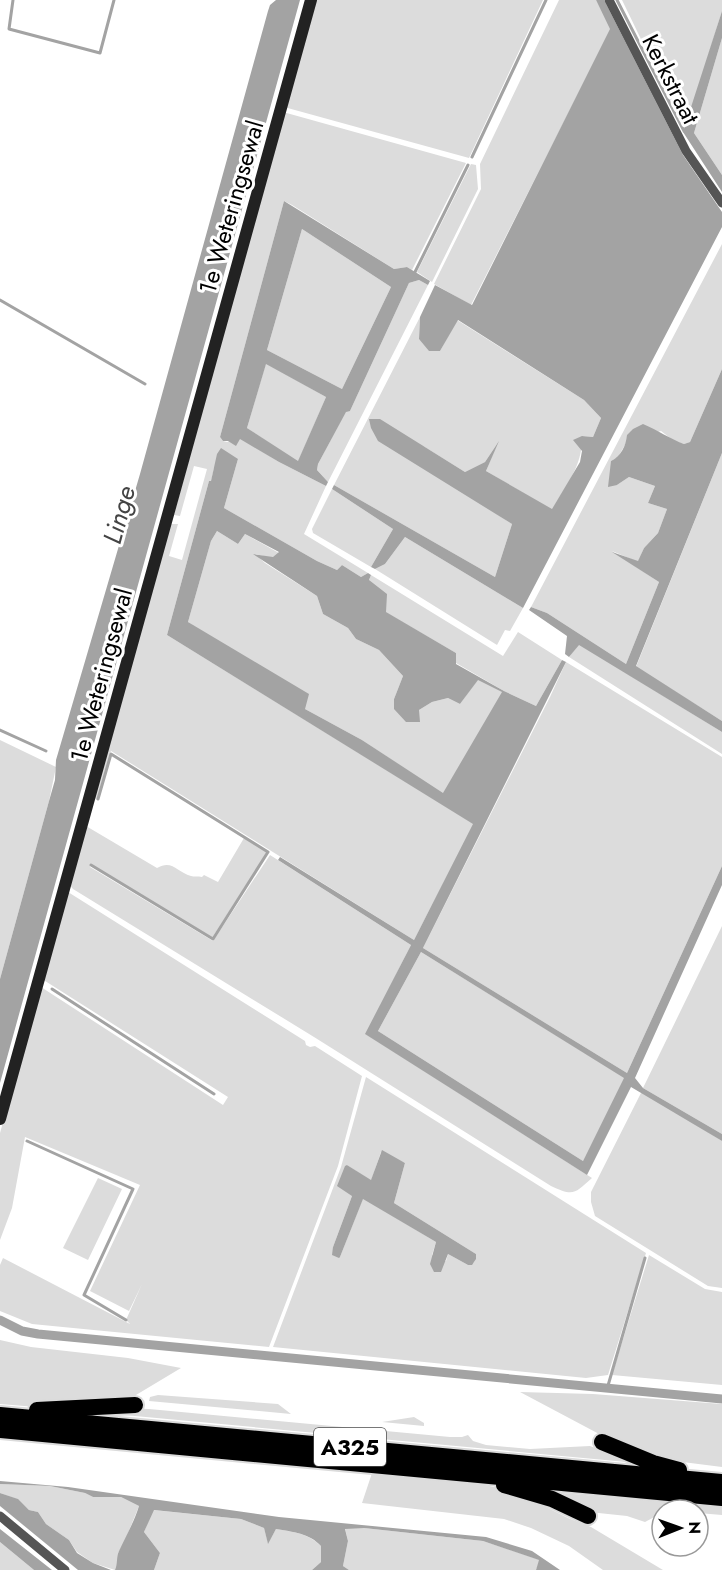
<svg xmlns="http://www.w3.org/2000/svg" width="722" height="1570" font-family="Jost,sans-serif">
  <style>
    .green { fill: #dcdcdc; fill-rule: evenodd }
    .water { fill: #a3a3a3; fill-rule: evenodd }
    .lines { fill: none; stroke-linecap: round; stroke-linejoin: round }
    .stream { stroke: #a3a3a3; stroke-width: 3 }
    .canal { stroke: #a3a3a3; stroke-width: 9 }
    .highway-casing { stroke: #dbdbdb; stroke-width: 20 }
    .street { stroke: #555; stroke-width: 9 }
    .secondary { stroke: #222; stroke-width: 12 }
    .highway { stroke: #000; stroke-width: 16 }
    .labels { text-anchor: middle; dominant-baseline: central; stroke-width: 6; stroke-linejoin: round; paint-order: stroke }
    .shield { fill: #fff; stroke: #4c4c4c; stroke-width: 1.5 }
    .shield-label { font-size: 22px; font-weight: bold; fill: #000 }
    .street-label { font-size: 24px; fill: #000; stroke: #fff }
    .water-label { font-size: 26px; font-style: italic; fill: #444; stroke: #fff }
  </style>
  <rect width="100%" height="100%" fill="#fff"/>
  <!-- green -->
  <path class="green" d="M 316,0 L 543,0 L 469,158 L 284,107 Z
    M 559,0 L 596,0 L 611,29 L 471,305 L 434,284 L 481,189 L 480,164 Z
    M 622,0 L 722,0 L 722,11 L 685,130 Z
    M 722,38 L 722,175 L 694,133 Z
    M 283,112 L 466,163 L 412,270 L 407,267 L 394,269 L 292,205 L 284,201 L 220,437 L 223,441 L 227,442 L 240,438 L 279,462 L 326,486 L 304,534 L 368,573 L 361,577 L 342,565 L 337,570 L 317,561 L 224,508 L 238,459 L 214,468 L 211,482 L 209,481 L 167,635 L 474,824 L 414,940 L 111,751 L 97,800 L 94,797 L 168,524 L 178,524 L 169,556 L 182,560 L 207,469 L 194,466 L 180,516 L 174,515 Z
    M 471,164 L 476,165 L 478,189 L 432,282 L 417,272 Z
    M 302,229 L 391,287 L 342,389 L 267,350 Z
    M 722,244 L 722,369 L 690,442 L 684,444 L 674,441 L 661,431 L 626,443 L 618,457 L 611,461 L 617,485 L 629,477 L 655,486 L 648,503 L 667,509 L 658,533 L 644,548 L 638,562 L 612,551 L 659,582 L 626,664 L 547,613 L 531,607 Z
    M 419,280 L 428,285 L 328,482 L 317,470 L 318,464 L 346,411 L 350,411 L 409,283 Z
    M 420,317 L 419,339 L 440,351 L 457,320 L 584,400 L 601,418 L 593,437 L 582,436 C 583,466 566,485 552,510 L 486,471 L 497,444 L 485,462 L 465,472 L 423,446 L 471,497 L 512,524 L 495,577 L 334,485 Z
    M 266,363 L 326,397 L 298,462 L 247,428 Z
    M 722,453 L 722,721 L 636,667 Z
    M 332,489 L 393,529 L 371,567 L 313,533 L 312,529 Z
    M 217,531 L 238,544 L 245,534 L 279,553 L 273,558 L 255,554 L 265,563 L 317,596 L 323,614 L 348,628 L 356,639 L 379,650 L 403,676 L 394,699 L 419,710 L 432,702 L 448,698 L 460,704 L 478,679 L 503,692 L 443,794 L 362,740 L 305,709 L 188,622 L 211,541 Z
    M 405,537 L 523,608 L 510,631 L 505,630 L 497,645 L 375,569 L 385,564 Z
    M 371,575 L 503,656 L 518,632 L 562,660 L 536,706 L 504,691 L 456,663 L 456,653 L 385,612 L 369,580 Z
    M 579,644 L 722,732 L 722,754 L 569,657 Z
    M 566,662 L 722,757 L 722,866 L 627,1073 L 423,948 L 550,697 Z
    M 0,740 L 56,767 L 49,801 L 0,979 Z
    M 86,826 L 157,868 C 172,859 177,872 191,876 C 194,877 198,876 202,877 L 204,875 L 218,882 L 244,838 L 267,852 L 212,938 L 90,864 L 90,867 L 213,941 L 270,855 L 411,945 L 366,1034 L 592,1178 C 575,1193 574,1197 551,1186 L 314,1037 L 73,889 L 69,884 Z
    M 68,892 L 305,1041 L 306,1045 L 310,1047 L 315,1046 L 362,1076 L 338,1166 L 269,1347 L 32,1324 L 0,1311 L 0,1265 L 3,1258 L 130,1324 L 126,1320 L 142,1284 L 129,1311 L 90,1291 L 140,1185 L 25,1137 L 12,1208 L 0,1240 L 0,1133 L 41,987 L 223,1105 L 228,1097 L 42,979 Z
    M 722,926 L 722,1134 L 643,1088 Z
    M 421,952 L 625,1078 L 583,1161 L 378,1031 Z
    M 366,1077 L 646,1253 L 608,1375 L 586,1378 L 273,1347 L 341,1167 ZM 381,1152 L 405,1163 L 394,1203 L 476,1254 C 476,1259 475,1264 468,1265 L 448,1254 L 446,1261 L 432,1255 L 436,1242 L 363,1198 L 340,1257 L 333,1247 L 352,1196 L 347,1165 L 371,1181 Z
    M 642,1091 L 722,1141 L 722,1288 L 708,1286 L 595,1216 L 591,1202 L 591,1192 Z
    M 98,1178 L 122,1189 L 88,1260 L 63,1248 Z
    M 649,1255 L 705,1289 L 722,1292 L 722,1385 L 612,1375 Z
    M 0,1340 L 31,1347 L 128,1358 L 181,1368 L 131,1398 L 48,1408 L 0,1404 Z
    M 520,1392 L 593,1394 L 722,1404 L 722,1467 L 659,1459 L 601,1435 Z
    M 158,1395 L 278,1404 L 291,1414 L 149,1401 L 150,1397 Z
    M 121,1408 L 149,1409 L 450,1437 L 462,1437 L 468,1435 L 473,1441 L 486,1445 L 530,1449 L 590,1446 L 637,1463 L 92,1412 Z
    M 414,1417 L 424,1423 L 424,1426 L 382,1422 Z
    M 372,1473 L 485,1485 L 516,1492 L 568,1518 L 591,1527 L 663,1570 L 603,1570 L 569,1546 L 531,1528 L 504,1519 L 362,1503 Z
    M 0,1484 L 50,1486 L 85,1493 L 93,1497 L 121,1497 L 139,1506 L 124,1543 L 118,1553 L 117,1567 L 115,1570 L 93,1563 L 77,1552 L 69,1540 L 46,1524 L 38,1512 L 29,1510 L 17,1499 L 0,1493 Z
    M 551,1492 L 722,1507 L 722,1515 L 698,1513 L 698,1510 L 662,1510 L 662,1513 L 645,1522 L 627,1516 L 589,1512 Z
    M 153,1510 L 241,1519 L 264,1528 L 268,1543 L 276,1529 C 293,1532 308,1533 321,1546 L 321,1562 L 312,1570 L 154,1570 L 160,1553 L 144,1532 Z
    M 345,1528 L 364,1528 L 483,1541 L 540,1560 L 536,1570 L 349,1570 L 343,1566 L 348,1541 Z
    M 0,1542 L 34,1570 L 0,1570 Z"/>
  <!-- water -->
  <path class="water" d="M 276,0 L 300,0 L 0,1083 L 0,979 L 49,801 L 55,780 L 56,760 L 140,474 L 268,11 L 270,5 Z
    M 596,0 L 604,0 L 683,155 L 722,212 L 722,227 L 523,608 L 405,537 L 385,564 L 375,569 L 371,567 L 393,529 L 332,489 L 334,485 L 495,577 L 512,524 L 378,441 L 371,428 L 369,419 L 380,419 L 465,472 L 485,462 L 499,441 L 486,471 L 552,509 L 580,462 L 582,451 L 573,440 L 582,436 L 593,437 L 601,418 L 584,400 L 458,320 L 440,351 L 429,351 L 419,339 L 420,317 L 435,285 L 472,305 L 610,29 Z
    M 722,11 L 722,38 L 694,133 L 722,175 L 722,192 L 683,132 Z
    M 284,201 L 394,269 L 407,267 L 430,281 L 428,285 L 419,280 L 409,283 L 350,411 L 346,412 L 318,464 L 317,470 L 328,482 L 326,486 L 279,462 L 240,439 L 236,446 L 228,441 L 223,441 L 220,437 ZM 302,229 L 391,287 L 342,389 L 267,350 ZM 266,364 L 326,397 L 298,461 L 247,428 Z
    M 722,369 L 722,453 L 636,666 L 722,721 L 722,732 L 579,645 L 569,657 L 565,654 L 567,636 L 529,610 L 531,607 L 547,613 L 626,664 L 659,582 L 612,552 L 638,561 L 644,548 L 658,533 L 667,509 L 648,503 L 655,486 L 629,477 L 617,485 L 608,487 L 611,461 C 621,456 626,446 627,435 L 633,429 L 643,424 C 658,430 670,439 684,444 L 690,442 Z
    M 221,448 L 238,459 L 224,508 L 317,561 L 337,570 L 342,565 L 361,577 L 368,573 L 371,575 L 369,580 L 387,594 L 386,612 L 456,653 L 456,664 L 504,691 L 536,706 L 562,660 L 566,662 L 423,948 L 627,1073 L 722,866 L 722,885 L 635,1078 L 643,1088 L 722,1134 L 722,1141 L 631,1087 L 587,1175 L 365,1034 L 411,945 L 278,860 L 280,857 L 414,940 L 473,824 L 167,635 L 209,481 L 211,481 L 217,454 ZM 217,531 L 238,544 L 245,534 L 279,552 L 273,557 L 253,554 L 317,596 L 323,614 L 348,628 L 356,639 L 379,650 L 403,676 L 394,699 L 394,709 L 406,722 L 420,722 L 419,710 L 432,702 L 448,698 L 460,704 L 478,680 L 502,692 L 443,793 L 362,740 L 305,709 L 309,694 L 188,622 L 211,541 ZM 421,952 L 624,1078 L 583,1161 L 378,1031 Z
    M 382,1150 L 405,1163 L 394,1203 L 476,1254 L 476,1259 L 472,1265 L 468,1265 L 448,1254 L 441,1272 L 434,1272 L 430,1264 L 436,1242 L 363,1199 L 340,1257 L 339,1258 L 332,1255 L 333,1247 L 352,1196 L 337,1186 L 345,1166 L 347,1165 L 371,1180 Z
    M 0,1481 L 68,1487 L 279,1517 L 486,1537 L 532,1551 L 560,1570 L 536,1570 L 539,1560 L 483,1541 L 364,1528 L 345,1529 L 348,1541 L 343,1566 L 349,1570 L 312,1570 L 321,1562 L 321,1546 C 309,1533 293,1532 276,1529 L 268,1544 L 264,1528 L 241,1519 L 154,1510 L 144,1532 L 160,1553 L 154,1570 L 115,1570 C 118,1564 116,1557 119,1551 C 126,1536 134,1522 139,1506 L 121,1497 L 93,1497 L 85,1493 L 50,1486 L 0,1484 Z
    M 0,1493 L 18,1499 L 29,1510 L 38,1512 L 46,1524 L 69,1540 L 77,1553 L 93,1563 L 111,1570 L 78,1570 L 0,1506 Z
    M 0,1529 L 52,1570 L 34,1570 L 0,1542 Z"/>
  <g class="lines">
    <!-- stream -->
    <path class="stream" d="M 13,0 L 9,29 L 100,53 L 114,0
      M 617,0 L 684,131 L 687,132
      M 472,157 L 546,0
      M 414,274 L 468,165
      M 0,300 L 145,384
      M 0,730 L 46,751
      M 91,865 L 213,939 L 268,852 L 111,754 L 98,799
      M 52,989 L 214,1094
      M 27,1141 L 133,1189 L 84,1295 L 126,1320
      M 607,1389 L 645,1258"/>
    <!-- canal -->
    <path class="canal" d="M 0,1320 L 22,1331 L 38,1334 L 722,1399"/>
    <defs>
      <path id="highway" d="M 37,1410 L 135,1405
        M 0,1415 L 722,1482
        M 0,1430 L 722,1498
        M 602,1442 L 653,1463 L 679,1470
        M 504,1485 L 552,1499 L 588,1516"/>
    </defs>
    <!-- highway casing -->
    <use href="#highway" class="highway-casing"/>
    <!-- street -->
    <path class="street" d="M 609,0 L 686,151 L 722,203
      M 0,1516 L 65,1570"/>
    <!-- secondary -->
    <path class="secondary" d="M 0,1119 L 311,0"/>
    <!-- highway -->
    <use href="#highway" class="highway"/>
  </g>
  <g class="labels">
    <!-- shield labels -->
    <rect class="shield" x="314" y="1428" width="72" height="38" rx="4.5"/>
    <g class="shield-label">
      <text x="350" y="1447">A325</text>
    </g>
    <!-- street labels -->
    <g class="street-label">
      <text transform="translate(671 79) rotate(63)">Kerkstraat</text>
      <text transform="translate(231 207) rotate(-74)">1e Weteringsewal</text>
      <text transform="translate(101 675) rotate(-75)">1e Weteringsewal</text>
    </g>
    <!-- water labels -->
    <g class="water-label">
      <text transform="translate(119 515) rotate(-75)">Linge</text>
    </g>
  </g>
  <!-- north arrow -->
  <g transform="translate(680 1528) rotate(89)"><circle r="28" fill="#ffffff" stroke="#999999" stroke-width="1.5"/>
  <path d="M0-4.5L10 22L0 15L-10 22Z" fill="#000000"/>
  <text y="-9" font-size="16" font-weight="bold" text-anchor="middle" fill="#000000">N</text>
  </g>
</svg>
